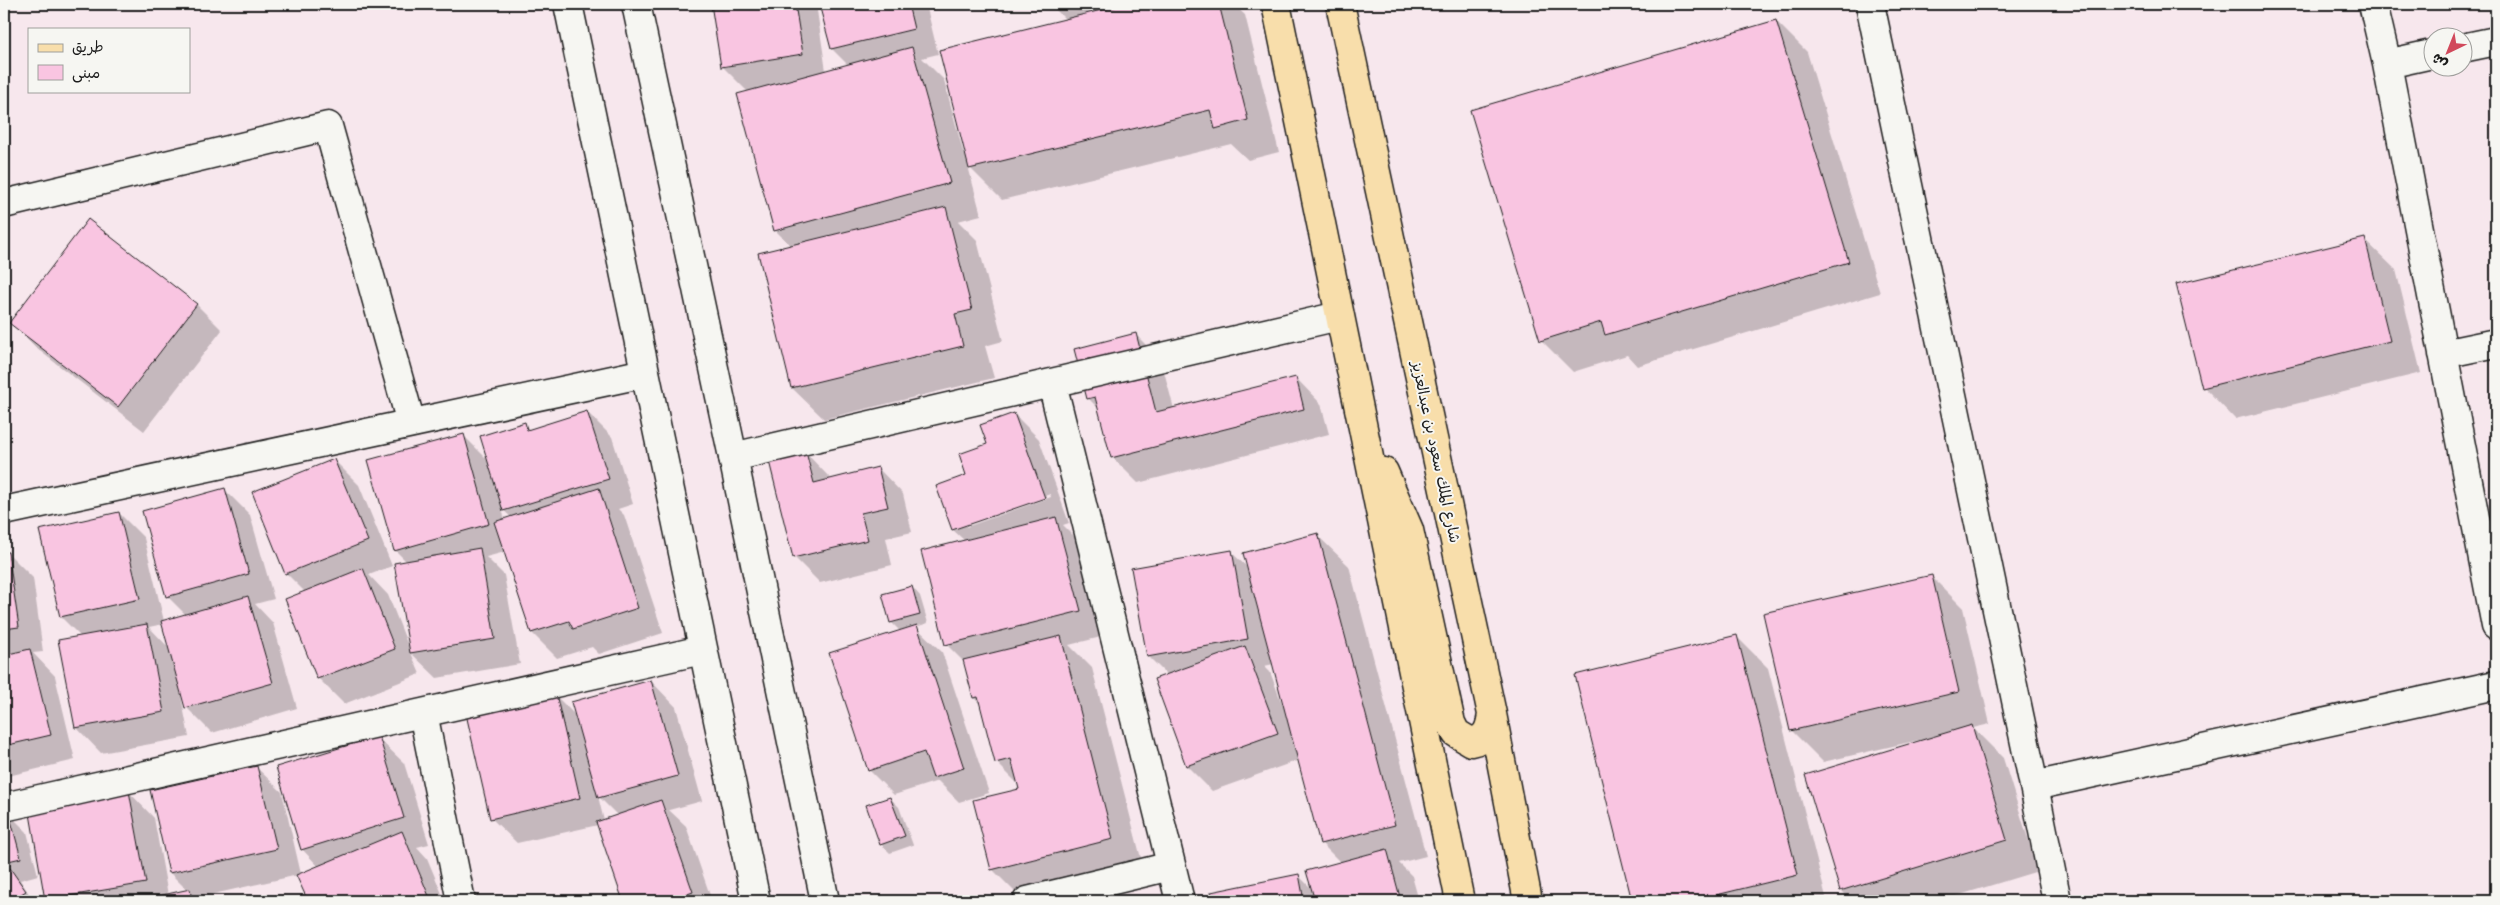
<svg xmlns="http://www.w3.org/2000/svg" width="2500" height="905" font-family="'Shantell Sans','Playpen Sans Arabic',sans-serif">
  <style>
    .shadow { fill: #0003; fill-rule: evenodd }
    .building { fill: #f9c5e1; stroke: #1c1c1c }
    .lines { fill: none; stroke-linecap: round; stroke-linejoin: round }
    .minor-casing { stroke: #1c1c1c; stroke-width: 31 }
    .tertiary-casing { stroke: #1c1c1c; stroke-width: 31 }
    .primary-casing { stroke: #1c1c1c; stroke-width: 31 }
    .minor { stroke: #f6f6f2; stroke-width: 28 }
    .tertiary { stroke: #f6f6f2; stroke-width: 28 }
    .primary { stroke: #f8deab; stroke-width: 28 }
    .labels { text-anchor: middle; dominant-baseline: central; stroke-width: 4; stroke-linejoin: round; paint-order: stroke }
    .street-label { font-size: 15px; fill: #1c1c1c; stroke: #f6f6f2 }
  </style>
  <rect width="100%" height="100%" fill="#f7e7ed"/>
  <filter id="ink" filterUnits="userSpaceOnUse"><feTurbulence type="fractalNoise" baseFrequency=".02" numOctaves="2"/><feDisplacementMap in="SourceGraphic" scale="10" xChannelSelector="R" yChannelSelector="G"/><feConvolveMatrix kernelMatrix="1 2 1 2 8 2 1 2 1" color-interpolation-filters="sRGB"/></filter>
  <g filter="url(#ink)">
    <!-- shadow -->
    <path class="shadow" d="M 712,4 L 816,4 L 826,71 L 848,65 L 832,49 L 820,4 L 926,4 L 938,54 L 922,58 L 944,80 L 964,155 L 1066,20 L 1050,4 L 1233,4 L 1245,15 L 1279,152 L 1248,160 L 1231,144 L 1002,200 L 968,166 L 981,215 L 958,221 L 977,240 L 1003,341 L 985,346 L 994,378 L 824,419 L 792,388 L 759,254 L 791,246 L 776,231 L 738,95 L 748,92 L 722,66 Z
      M 1776,21 L 1807,52 L 1880,293 L 1637,366 L 1627,355 L 1573,372 L 1541,340 Z
      M 88,221 L 197,305 L 222,330 L 144,431 L 36,348 L 11,322 Z
      M 2364,239 L 2396,270 L 2421,373 L 2235,419 L 2204,387 Z
      M 1136,335 L 1161,360 L 1174,409 L 1296,378 L 1321,404 L 1329,434 L 1138,483 L 1112,457 L 1100,410 L 1088,398 Z
      M 587,412 L 612,437 L 633,504 L 618,509 L 624,515 L 663,633 L 599,654 L 592,647 L 557,658 L 532,633 L 505,552 L 486,557 L 504,575 L 520,664 L 437,678 L 411,653 L 420,674 L 344,704 L 318,678 L 305,592 L 287,574 L 254,493 L 334,460 L 359,485 L 392,566 L 369,575 L 388,595 L 409,648 L 407,562 L 395,550 L 463,435 L 488,460 L 524,424 L 530,430 ZM 502,509 L 512,518 L 505,520 Z
      M 1014,414 L 1039,439 L 1069,523 L 1063,525 L 1081,543 L 1105,636 L 1069,645 L 1092,668 L 1144,870 L 1023,900 L 992,869 L 1021,790 L 1020,786 L 996,762 L 981,705 L 974,698 L 965,663 L 947,645 L 923,552 L 965,541 L 953,530 L 938,486 L 968,476 L 988,445 ZM 1050,494 L 1051,497 L 966,527 L 966,524 Z
      M 806,453 L 832,480 L 878,468 L 903,494 L 912,532 L 886,538 L 892,565 L 820,583 L 794,557 Z
      M 225,490 L 250,515 L 274,599 L 255,604 L 273,623 L 297,708 L 212,733 L 187,708 L 182,691 L 180,691 L 189,737 L 101,753 L 76,727 L 81,637 L 61,617 L 40,531 L 119,513 L 144,538 L 164,621 L 186,615 L 167,596 ZM 163,624 L 170,649 L 149,627 Z
      M 1317,535 L 1349,566 L 1426,856 L 1399,863 L 1412,876 L 1419,901 L 1215,901 L 1213,893 L 1299,876 L 1313,890 L 1341,863 L 1321,843 L 1299,760 L 1212,791 L 1187,766 L 1167,675 L 1149,657 L 1133,569 L 1231,552 L 1249,569 ZM 1274,664 L 1285,705 L 1283,706 L 1270,672 L 1264,666 Z
      M 8,553 L 33,578 L 43,652 L 33,653 L 55,676 L 75,760 L 4,777 L 4,554 Z
      M 1931,576 L 1963,608 L 1990,724 L 1973,728 L 2003,758 L 2038,871 L 1940,901 L 1852,901 L 1841,890 L 1919,740 L 1823,762 L 1791,730 Z
      M 912,587 L 920,596 L 928,623 L 916,627 L 942,652 L 989,793 L 959,802 L 938,781 L 894,795 L 869,770 L 901,632 L 891,622 Z
      M 1736,636 L 1768,668 L 1827,901 L 1633,901 L 1577,676 Z
      M 651,681 L 676,707 L 702,801 L 669,810 L 686,826 L 712,901 L 625,901 L 598,825 L 517,843 L 491,818 L 555,695 L 577,717 ZM 598,796 L 618,816 L 604,821 Z
      M 378,738 L 404,763 L 429,844 L 417,847 L 427,858 L 445,901 L 309,901 L 298,875 L 196,898 L 200,901 L 47,900 L 129,792 L 154,818 L 168,895 L 188,891 L 170,873 L 256,767 L 282,792 L 301,874 L 319,867 L 302,849 Z
      M 890,798 L 899,807 L 913,845 L 890,853 L 881,844 Z
      M 9,814 L 27,832 L 38,875 L 20,880 L 33,900 L 31,901 L 4,901 L 4,815 Z"/>
    <!-- building -->
    <path class="building" d="M 711,4 L 795,4 L 803,54 L 721,67 Z
      M 819,4 L 908,4 L 914,29 L 831,49 Z
      M 1126,4 L 1219,4 L 1248,120 L 1215,129 L 1210,110 L 969,169 L 939,50 Z
      M 1776,20 L 1849,262 L 1605,335 L 1601,322 L 1540,341 L 1470,110 Z
      M 912,47 L 950,183 L 774,231 L 737,94 Z
      M 946,207 L 972,310 L 955,314 L 963,346 L 791,388 L 758,253 Z
      M 88,219 L 197,304 L 118,407 L 9,323 Z
      M 2365,238 L 2390,341 L 2202,388 L 2176,284 Z
      M 1136,333 L 1156,412 L 1296,377 L 1304,409 L 1111,458 L 1095,397 L 1087,399 L 1074,349 Z
      M 587,411 L 609,479 L 503,511 L 480,436 L 525,422 L 527,430 Z
      M 1014,413 L 1045,498 L 952,530 L 936,486 L 966,475 L 959,454 L 987,444 L 980,425 Z
      M 464,434 L 489,524 L 394,551 L 368,460 Z
      M 806,452 L 814,483 L 878,467 L 888,507 L 861,513 L 868,540 L 793,558 L 769,461 Z
      M 334,459 L 368,541 L 285,574 L 252,492 Z
      M 225,488 L 249,574 L 166,597 L 142,511 Z
      M 599,488 L 638,608 L 573,629 L 569,621 L 531,633 L 494,522 Z
      M 119,512 L 140,599 L 60,617 L 39,530 Z
      M 1056,517 L 1081,611 L 945,645 L 921,551 Z
      M 1318,533 L 1395,825 L 1320,844 L 1243,553 Z
      M 480,548 L 495,639 L 410,653 L 394,563 Z
      M 1232,550 L 1248,639 L 1147,657 L 1131,568 Z
      M 4,552 L 8,552 L 19,627 L 4,629 Z
      M 363,568 L 395,649 L 317,679 L 285,599 Z
      M 1932,575 L 1959,692 L 1790,731 L 1763,613 Z
      M 912,586 L 920,615 L 890,623 L 882,594 Z
      M 248,596 L 273,683 L 185,708 L 161,621 Z
      M 147,624 L 164,712 L 75,728 L 58,640 Z
      M 917,625 L 964,768 L 933,778 L 924,752 L 868,771 L 829,653 Z
      M 1737,635 L 1798,875 L 1692,901 L 1632,901 L 1575,675 Z
      M 1061,636 L 1113,839 L 991,870 L 973,800 L 1019,789 L 1011,759 L 995,763 L 978,697 L 973,698 L 963,660 Z
      M 1245,646 L 1278,733 L 1186,766 L 1154,679 Z
      M 30,649 L 51,735 L 4,746 L 4,655 Z
      M 651,680 L 678,776 L 598,798 L 571,702 Z
      M 556,694 L 580,798 L 490,819 L 466,714 Z
      M 1972,725 L 2007,840 L 1840,891 L 1805,775 Z
      M 379,736 L 404,818 L 301,850 L 276,767 Z
      M 257,766 L 277,849 L 169,873 L 150,790 Z
      M 129,791 L 146,883 L 45,900 L 29,808 Z
      M 890,797 L 905,836 L 880,845 L 866,805 Z
      M 661,800 L 693,892 L 668,901 L 623,901 L 596,822 Z
      M 9,813 L 21,858 L 4,862 L 4,814 Z
      M 402,831 L 431,901 L 308,901 L 296,875 Z
      M 1387,849 L 1401,901 L 1315,901 L 1306,871 Z
      M 10,868 L 26,891 L 10,901 L 4,901 L 4,872 Z
      M 1299,874 L 1304,901 L 1213,901 L 1211,892 Z
      M 190,889 L 192,901 L 135,901 Z"/>
    <g class="lines">
      <defs>
        <path id="minor" d="M 1870,4 L 2034,786
          M 2373,4 L 2387,64
          M 2462,48 L 2496,41
          M 2432,54 L 2387,64 L 2496,626
          M 4,204 L 328,126 L 411,423
          M 2443,354 L 2496,343
          M 1052,383 L 1180,901
          M 733,457 L 1339,316
          M 4,511 L 645,373
          M 423,713 L 461,901
          M 4,807 L 702,650
          M 1027,901 L 1171,866
          M 2057,901 L 2034,786 L 2496,685"/>
        <path id="tertiary" d="M 568,4 L 756,901
          M 636,4 L 733,457 L 825,901"/>
        <path id="primary" d="M 1276,4 L 1460,901
          M 1340,4 L 1492,714 L 1528,901
          M 1384,472 L 1409,530 L 1451,723 L 1456,733 L 1471,742 C 1487,739 1490,729 1492,714"/>
      </defs>
      <!-- minor casing -->
      <use href="#minor" class="minor-casing"/>
      <!-- tertiary casing -->
      <use href="#tertiary" class="tertiary-casing"/>
      <!-- primary casing -->
      <use href="#primary" class="primary-casing"/>
      <!-- minor -->
      <use href="#minor" class="minor"/>
      <!-- tertiary -->
      <use href="#tertiary" class="tertiary"/>
      <!-- primary -->
      <use href="#primary" class="primary"/>
    </g>
  </g>
  <g class="labels">
    <!-- street labels -->
    <g class="street-label">
      <text transform="translate(1436 452) rotate(78)">شارع الملك سعود بن عبدالعزيز</text>
    </g>
  </g>
  <!-- margin -->
  <rect width="2500" height="905" fill="none" stroke="#f6f6f2" stroke-width="20"/>
  <rect x="10" y="10" width="2480" height="885" fill="none" stroke="#1c1c1c" stroke-width="2" filter="url(#ink)"/>
  <!-- legend -->
  <rect x="28" y="28" width="162" height="65" fill="#f6f6f2" stroke="#9f9f9c"/>
  <rect x="38" y="44" width="25" height="8" fill="#f8deab" stroke="#9f9f9c"/>
  <text x="72" y="52" font-size="15" fill="#1c1c1c">طريق</text>
  <rect x="38" y="65" width="25" height="15" fill="#f9c5e1" stroke="#9f9f9c"/>
  <text x="72" y="78" font-size="15" fill="#1c1c1c">مبنى</text>
  <!-- north arrow -->
  <g transform="translate(2448 52) rotate(223)"><circle r="24" fill="#f6f6f2" stroke="#9f9f9c"/>
  <path d="M0-4L9 19L0 12L-9 19Z" fill="#d1495b"/>
  <text y="-8" font-size="14" font-weight="bold" text-anchor="middle" fill="#1c1c1c">ش</text>
  </g>
</svg>
